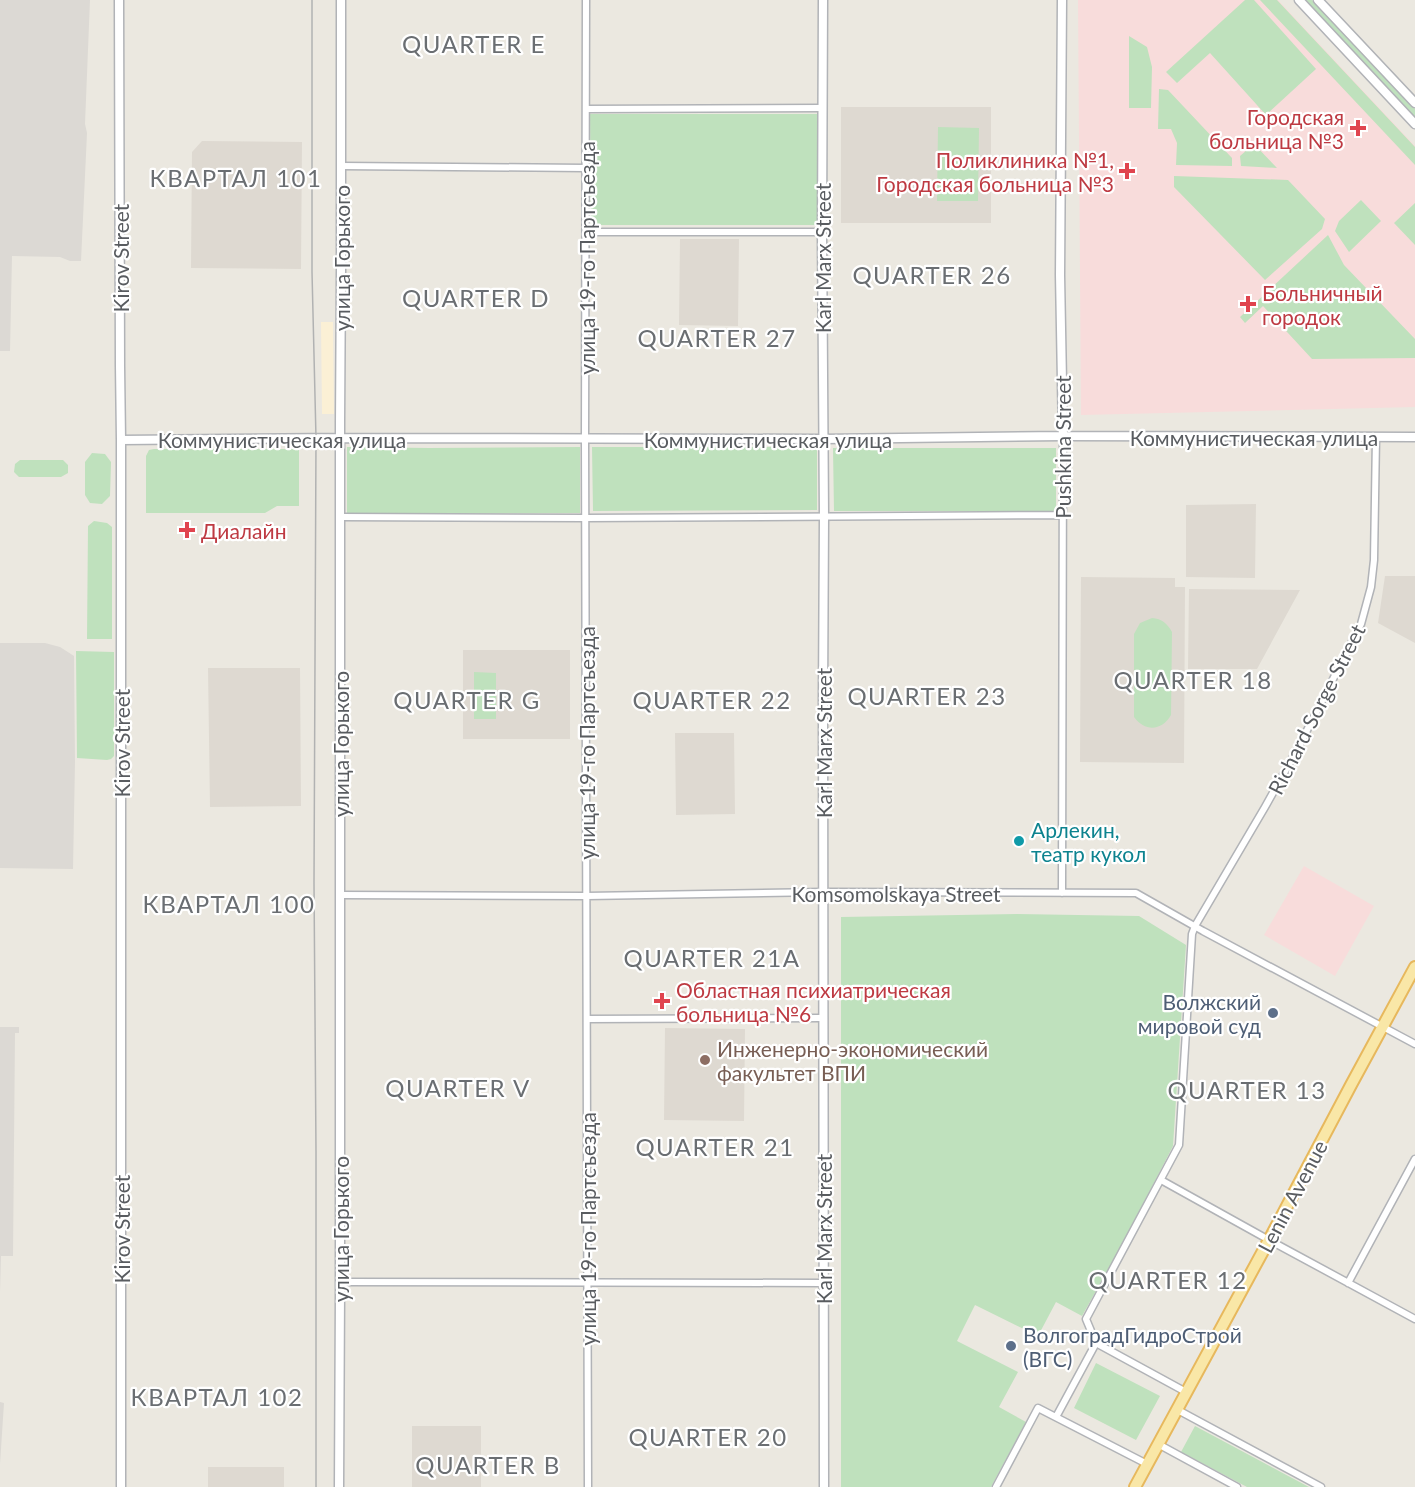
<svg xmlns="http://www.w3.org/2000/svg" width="1415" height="1487" font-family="Lato,sans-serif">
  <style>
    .commercial { fill: #fbf0d5 }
    .industrial { fill: #dcd9d4 }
    .education { fill: #ded9d1 }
    .medical { fill: #f8dcdb }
    .green { fill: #bfe1bd }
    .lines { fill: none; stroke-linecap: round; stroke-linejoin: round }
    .minor-casing { stroke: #b1b3b7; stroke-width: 9 }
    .tertiary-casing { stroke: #b1b3b7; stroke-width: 11 }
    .primary-casing { stroke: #e7b85d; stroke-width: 14 }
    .minor { stroke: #fff; stroke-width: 6 }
    .tertiary { stroke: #fff; stroke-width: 8 }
    .primary { stroke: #f9e7a7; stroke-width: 10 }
    .tram { stroke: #b1b2b2; stroke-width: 1.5 }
    .health-dot { fill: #e0444e; stroke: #fff; stroke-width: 2 }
    .culture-dot { fill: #0f9aa8; stroke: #fff; stroke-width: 2 }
    .service-dot { fill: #5c6f8a; stroke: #fff; stroke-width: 2 }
    .education-dot { fill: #8d6e63; stroke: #fff; stroke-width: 2 }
    .labels { text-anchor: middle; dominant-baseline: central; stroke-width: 4.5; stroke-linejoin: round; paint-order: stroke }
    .health-label { font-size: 21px; fill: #be3a42; stroke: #fff; text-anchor: start }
    .street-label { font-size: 21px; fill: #595c60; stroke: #fff }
    .culture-label { font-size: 21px; fill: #0d838f; stroke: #fff; text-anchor: start }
    .service-label { font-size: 21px; fill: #4e5e75; stroke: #fff; text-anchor: end }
    .education-label { font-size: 21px; fill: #785e54; stroke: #fff; text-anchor: start }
    .quarter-label { font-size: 24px; letter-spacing: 1.5px; fill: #6a6e72; stroke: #fff }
  </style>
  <rect width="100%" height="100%" fill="#ebe8e0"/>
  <!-- commercial -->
  <path class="commercial" d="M 321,322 L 333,322 L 334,414 L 322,414 Z"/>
  <!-- industrial -->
  <path class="industrial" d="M 0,0 L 90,0 L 85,124 L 87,133 L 81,261 L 70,261 L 60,257 L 12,256 L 10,351 L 0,351 Z
    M 0,643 L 45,643 L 60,647 L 74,656 L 75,762 L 73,869 L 0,868 Z
    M 0,1027 L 19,1027 L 19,1033 L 15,1033 L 13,1256 L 1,1256 L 0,1292 Z
    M 0,1402 L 4,1403 L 0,1464 Z"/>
  <!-- education -->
  <path class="education" d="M 841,107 L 991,107 L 991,223 L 841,223 Z
    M 202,141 L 302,142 L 301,269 L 191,268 L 192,152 Z
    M 680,239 L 739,239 L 738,326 L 679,325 Z
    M 1256,504 L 1255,578 L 1186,577 L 1186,505 Z
    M 1385,576 L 1415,576 L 1415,643 L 1378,623 Z
    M 1081,577 L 1175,578 L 1175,587 L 1185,587 L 1184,763 L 1080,762 Z
    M 1189,589 L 1300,590 L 1257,669 L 1188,669 Z
    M 463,650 L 570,650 L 570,739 L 463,739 Z
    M 208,668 L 300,668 L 301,806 L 210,807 Z
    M 675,733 L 734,733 L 735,814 L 676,815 Z
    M 665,1028 L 745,1029 L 744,1121 L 664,1120 Z
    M 412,1426 L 481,1426 L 481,1487 L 412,1487 Z
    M 208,1467 L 284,1467 L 284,1487 L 208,1487 Z"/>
  <!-- medical -->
  <path class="medical" d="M 1078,0 L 1278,0 L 1415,146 L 1415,407 L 1081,415 Z
    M 1304,866 L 1374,906 L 1335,976 L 1264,935 Z"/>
  <!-- green -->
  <path class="green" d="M 1245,0 L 1254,0 L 1316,69 L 1266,115 L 1210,53 L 1177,83 L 1166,72 Z
    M 1260,0 L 1277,0 L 1415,147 L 1415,165 Z
    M 1305,0 L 1312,0 L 1415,109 L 1415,117 Z
    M 1129,36 L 1147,47 L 1152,67 L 1151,108 L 1129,108 Z
    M 1159,89 L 1168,90 L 1232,158 L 1232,166 L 1176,165 L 1177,143 L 1171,129 L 1158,129 Z
    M 590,114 L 817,114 L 817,225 L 591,225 Z
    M 938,127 L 979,128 L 978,201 L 937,201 Z
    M 1254,144 L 1277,168 L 1241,166 L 1240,156 Z
    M 1174,176 L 1288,180 L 1325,219 L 1322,229 L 1265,280 L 1174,187 Z
    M 1361,200 L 1381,221 L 1349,252 L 1335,231 L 1339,221 Z
    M 1415,203 L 1415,245 L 1394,223 Z
    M 1328,235 L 1344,265 L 1415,339 L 1415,358 L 1312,359 L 1263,306 L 1245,323 L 1240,317 Z
    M 347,447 L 429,448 L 580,447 L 580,513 L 347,514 Z
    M 592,447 L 817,447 L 817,510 L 593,511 Z
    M 833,448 L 1056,448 L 1056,511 L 834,511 Z
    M 154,449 L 299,449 L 299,506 L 277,506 L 265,513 L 146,513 L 146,456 L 149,450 Z
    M 92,453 L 105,454 L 111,462 L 110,496 L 102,504 L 90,503 L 85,495 L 85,462 Z
    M 20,460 L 63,460 L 68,465 L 68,473 L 61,477 L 19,477 L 14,472 L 15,464 Z
    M 94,521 L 107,523 L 112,527 L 112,639 L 87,639 L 88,526 Z
    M 1152,618 C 1162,619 1167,623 1172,632 L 1171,715 C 1162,731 1145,732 1134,717 L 1134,634 L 1140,623 Z
    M 76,651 L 114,652 L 114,756 L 111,759 L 107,760 L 77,758 Z
    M 474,672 L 496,673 L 496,719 L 474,719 Z
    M 1017,914 L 1139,916 L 1186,945 L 1173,1146 L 1126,1237 L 1082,1316 L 1056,1302 L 1038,1336 L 975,1305 L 957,1341 L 1018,1372 L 999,1407 L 1026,1422 L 991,1487 L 841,1487 L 841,917 Z
    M 1096,1363 L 1160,1396 L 1136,1440 L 1074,1408 Z
    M 1195,1426 L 1309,1487 L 1247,1487 L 1181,1452 Z"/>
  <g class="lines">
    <defs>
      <path id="minor" d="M 586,0 L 585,439 L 588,1487
        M 586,109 L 822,108
        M 341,166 L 586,168
        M 586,232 L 822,232
        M 340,517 L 586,518 L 1063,515
        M 1062,893 L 1063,436
        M 340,895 L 587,896 L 823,892 L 1136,893 L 1203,931 L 1415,1044
        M 587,1019 L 823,1018
        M 1161,1180 L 1269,1240 L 1415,1319
        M 340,1282 L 824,1283
        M 1348,1283 L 1415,1159
        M 1096,1343 L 1086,1319 L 1179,1145 L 1192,934 L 1195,926 L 1265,807 L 1298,748 L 1361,624 L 1371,587 L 1374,560 L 1376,437
        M 1096,1343 L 1186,1392
        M 1176,1409 L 1321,1487
        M 1056,1417 L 1096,1343
        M 1158,1444 L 1237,1487
        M 996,1487 L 1038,1408 L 1147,1464"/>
      <path id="tertiary" d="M 119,0 L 120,366 L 121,440 L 121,1487
        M 823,0 L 822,232 L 824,517 L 823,698 L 824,1487
        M 1062,0 L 1060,275 L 1063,436
        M 1299,0 L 1415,124
        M 1318,0 L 1415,103
        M 121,440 L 340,438 L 823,439 L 1063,436 L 1415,437
        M 339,1487 L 340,1291 L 340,422 L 341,271 L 341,0"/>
      <path id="primary" d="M 1135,1487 L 1269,1240 L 1351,1085 L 1415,967"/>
    </defs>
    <!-- minor casing -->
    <use href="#minor" class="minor-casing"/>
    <!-- tertiary casing -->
    <use href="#tertiary" class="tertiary-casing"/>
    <!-- primary casing -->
    <use href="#primary" class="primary-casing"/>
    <!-- minor -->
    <use href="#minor" class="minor"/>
    <!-- tertiary -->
    <use href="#tertiary" class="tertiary"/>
    <!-- primary -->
    <use href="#primary" class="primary"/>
    <!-- tram -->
    <path class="tram" d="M 312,0 L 312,272 L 316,438 L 314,883 L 316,1151 L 316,1487"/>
  </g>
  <!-- markers -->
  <g class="health-dot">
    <path d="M1355 119h6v6h6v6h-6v6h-6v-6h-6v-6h6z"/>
    <path d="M1124 162h6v6h6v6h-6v6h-6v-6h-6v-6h6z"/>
    <path d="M1245 295h6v6h6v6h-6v6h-6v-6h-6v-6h6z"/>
    <path d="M184 521h6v6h6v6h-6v6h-6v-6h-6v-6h6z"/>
    <path d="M659 992h6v6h6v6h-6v6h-6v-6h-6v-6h6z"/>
  </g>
  <circle class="culture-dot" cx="1019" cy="841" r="6"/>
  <g class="service-dot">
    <circle cx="1273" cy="1013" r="6"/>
    <circle cx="1011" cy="1346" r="6"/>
  </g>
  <circle class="education-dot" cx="705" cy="1060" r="6"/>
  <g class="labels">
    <!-- health labels -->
    <g class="health-label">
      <text x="1344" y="116" text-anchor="end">Городская<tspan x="1344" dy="24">больница №3</tspan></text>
      <text x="1114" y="159" text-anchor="end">Поликлиника №1,<tspan x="1114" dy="24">Городская больница №3</tspan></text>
      <text x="1262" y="292">Больничный<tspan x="1262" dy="24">городок</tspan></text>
      <text x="201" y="530">Диалайн</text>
      <text x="676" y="989">Областная психиатрическая<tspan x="676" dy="24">больница №6</tspan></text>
    </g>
    <!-- street labels -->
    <g class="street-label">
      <text transform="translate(120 258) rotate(-90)">Kirov Street</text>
      <text transform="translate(341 258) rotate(-90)">улица Горького</text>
      <text transform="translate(586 258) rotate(-90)">улица 19-го Партсъезда</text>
      <text transform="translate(822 258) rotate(-90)">Karl Marx Street</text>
      <text x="1254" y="437">Коммунистическая улица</text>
      <text x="282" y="439">Коммунистическая улица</text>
      <text x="768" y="439">Коммунистическая улица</text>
      <text transform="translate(1062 447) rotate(-90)">Pushkina Street</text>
      <text transform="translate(1316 709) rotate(-63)">Richard Sorge Street</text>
      <text transform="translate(121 743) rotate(-90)">Kirov Street</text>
      <text transform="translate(586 743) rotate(-90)">улица 19-го Партсъезда</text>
      <text transform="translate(823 743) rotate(-90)">Karl Marx Street</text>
      <text transform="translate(340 744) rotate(-90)">улица Горького</text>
      <text x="896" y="893">Komsomolskaya Street</text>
      <text transform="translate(1292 1196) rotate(-62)">Lenin Avenue</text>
      <text transform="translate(121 1229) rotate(-90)">Kirov Street</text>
      <text transform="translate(340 1229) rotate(-90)">улица Горького</text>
      <text transform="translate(587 1229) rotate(-90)">улица 19-го Партсъезда</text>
      <text transform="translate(823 1229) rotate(-90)">Karl Marx Street</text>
    </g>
    <!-- culture labels -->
    <g class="culture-label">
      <text x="1031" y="829">Арлекин,<tspan x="1031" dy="24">театр кукол</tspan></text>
    </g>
    <!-- service labels -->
    <g class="service-label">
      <text x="1261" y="1001">Волжский<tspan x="1261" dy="24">мировой суд</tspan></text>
      <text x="1023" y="1334" text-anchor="start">ВолгоградГидроСтрой<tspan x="1023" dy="24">(ВГС)</tspan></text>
    </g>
    <!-- education labels -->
    <g class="education-label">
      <text x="717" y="1048">Инженерно-экономический<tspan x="717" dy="24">факультет ВПИ</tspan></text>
    </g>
    <!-- quarter labels -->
    <g class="quarter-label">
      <text x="474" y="43">QUARTER E</text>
      <text x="236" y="177">КВАРТАЛ 101</text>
      <text x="932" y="274">QUARTER 26</text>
      <text x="476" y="297">QUARTER D</text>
      <text x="717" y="337">QUARTER 27</text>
      <text x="1193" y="679">QUARTER 18</text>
      <text x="927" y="695">QUARTER 23</text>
      <text x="467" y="699">QUARTER G</text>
      <text x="712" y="699">QUARTER 22</text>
      <text x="229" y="903">КВАРТАЛ 100</text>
      <text x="712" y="957">QUARTER 21A</text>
      <text x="458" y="1087">QUARTER V</text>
      <text x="1247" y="1089">QUARTER 13</text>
      <text x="715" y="1146">QUARTER 21</text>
      <text x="1168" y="1279">QUARTER 12</text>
      <text x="217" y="1396">КВАРТАЛ 102</text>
      <text x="708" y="1436">QUARTER 20</text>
      <text x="488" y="1464">QUARTER B</text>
    </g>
  </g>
</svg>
